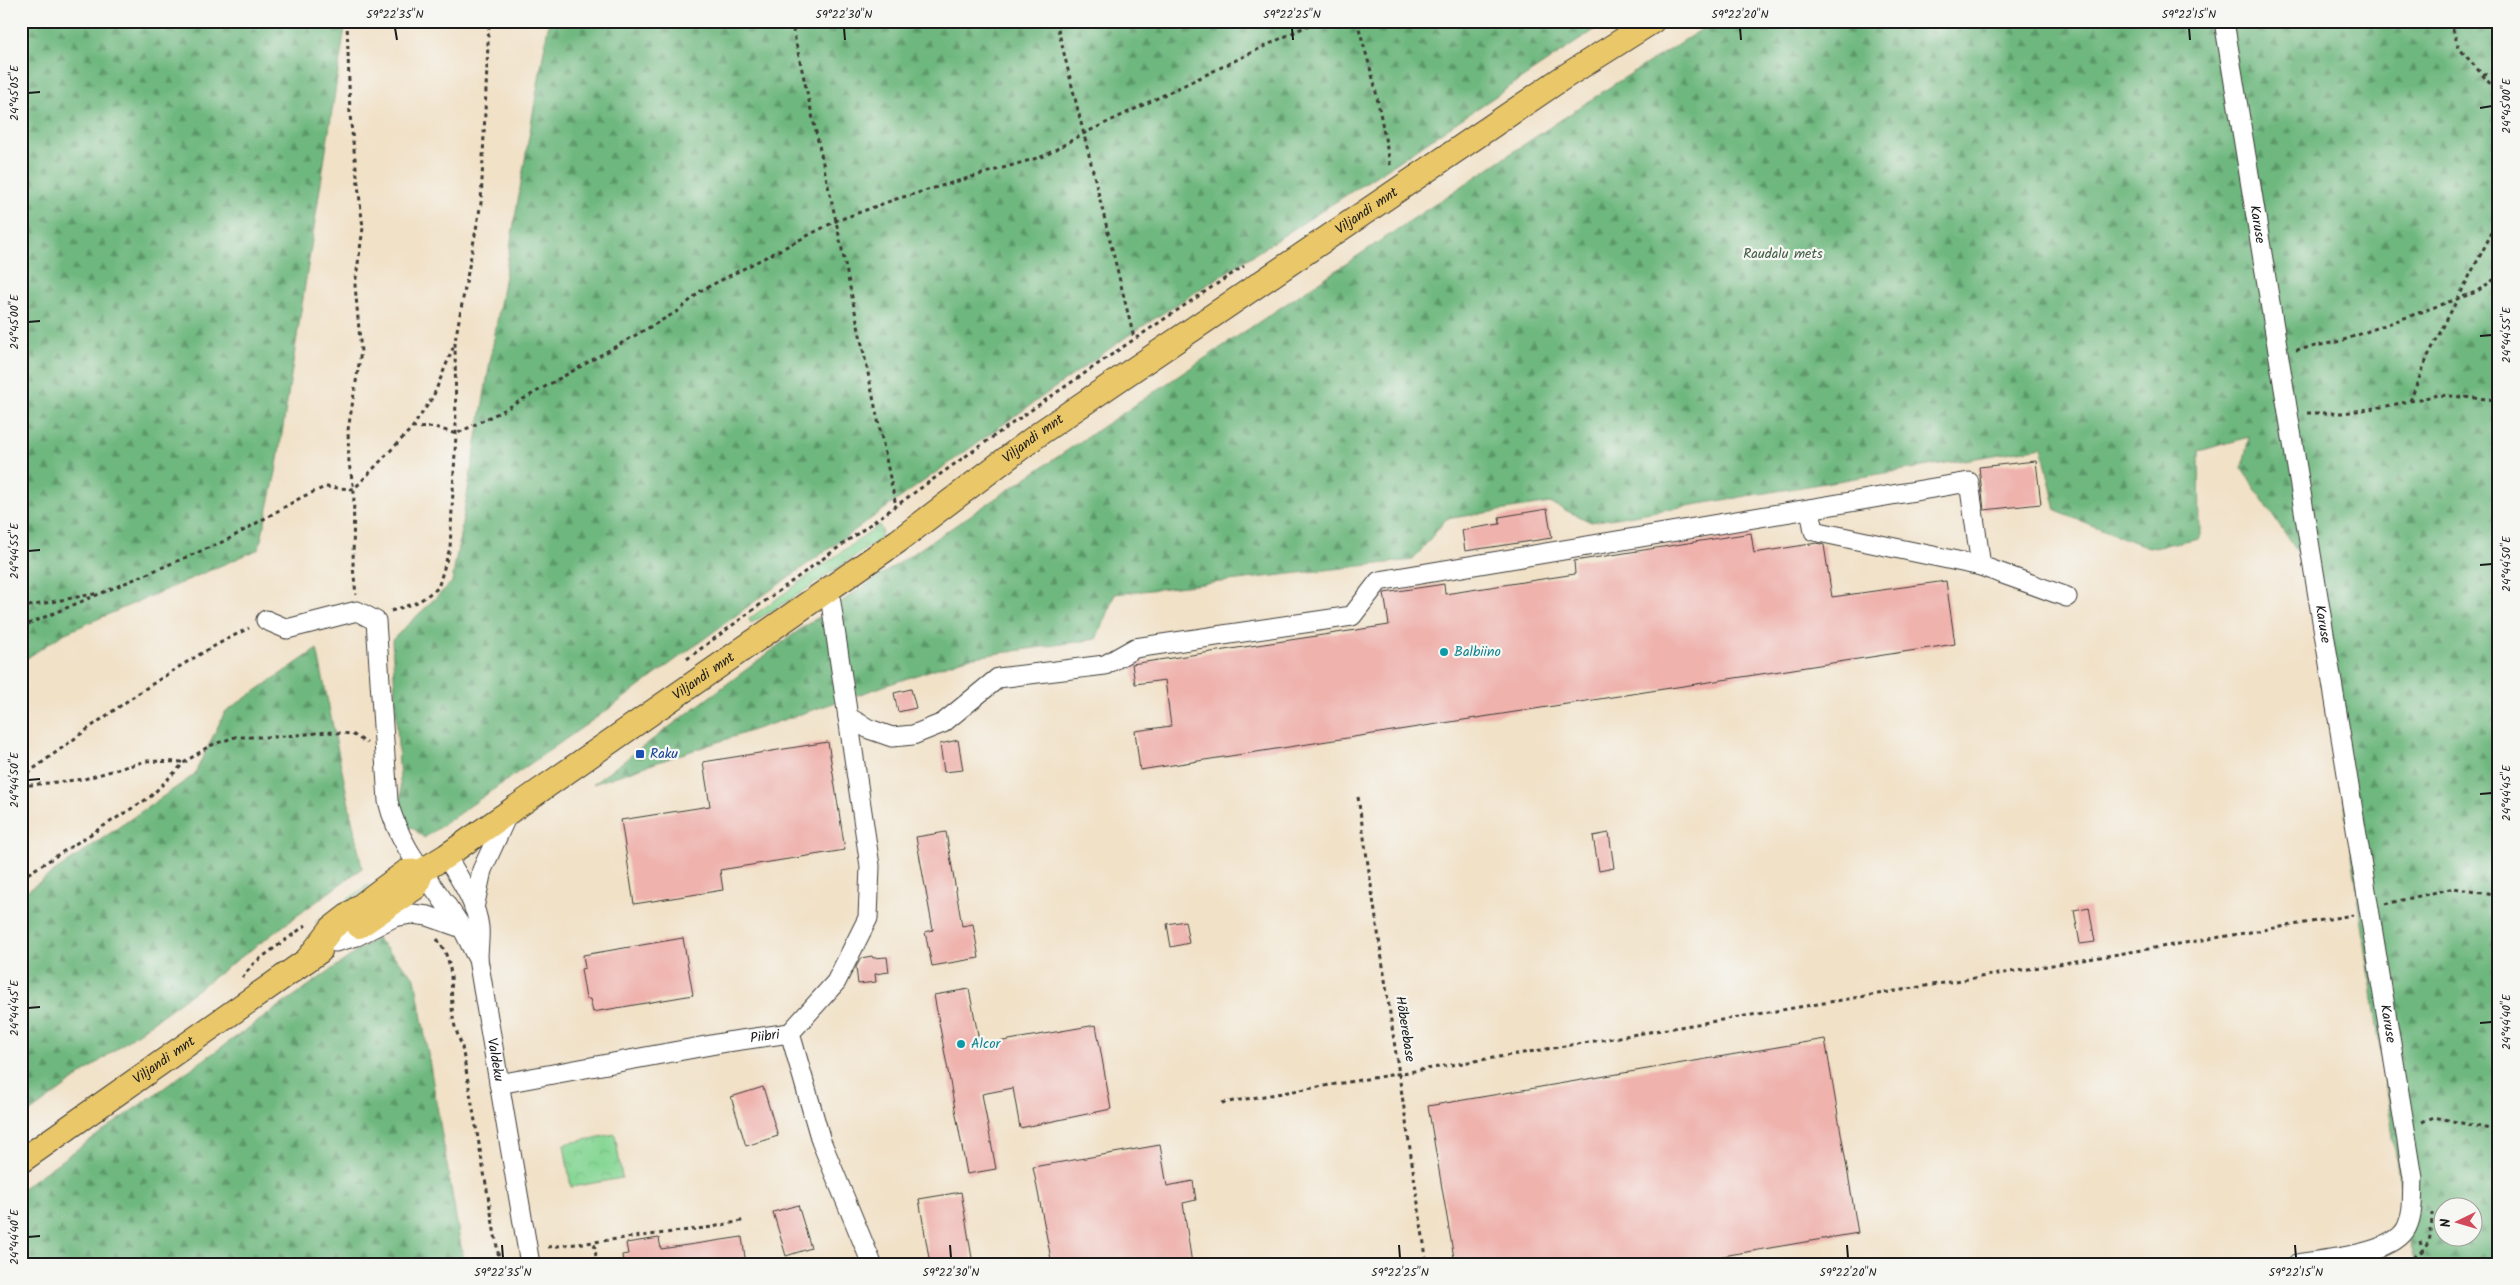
<svg xmlns="http://www.w3.org/2000/svg" width="2520" height="1285" font-family="Kalam,sans-serif">
  <style>
    .grass { fill: url(#grass-tufts); stroke: #527a59 }
    .forest { fill: url(#forest-firs); stroke: #456a4e; fill-rule: evenodd }
    .park { fill: url(#park-crowns); stroke: #527a59 }
    .building { fill: #efb2ad }
    .lines { fill: none; stroke-linecap: round; stroke-linejoin: round }
    .minor-casing { stroke: #3c3a36; stroke-width: 21 }
    .major-casing { stroke: #3c3a36; stroke-width: 26 }
    .path { stroke: #3c3a36; stroke-width: 3; stroke-dasharray: 4 4; stroke-linecap: butt }
    .minor { stroke: #fff; stroke-width: 19 }
    .major { stroke: #eac769; stroke-width: 24 }
    .ticks { fill: none; stroke: #1c1c1c; stroke-width: 2 }
    .culture-dot { fill: #0f9aa8; stroke: #f6f6f2; stroke-width: 2 }
    .transit-dot { fill: #1a4fb4; stroke: #f6f6f2; stroke-width: 2 }
    .labels { text-anchor: middle; dominant-baseline: central; stroke-width: 4.5; stroke-linejoin: round; paint-order: stroke }
    .street-label { font-size: 14px; fill: #1c1c1c; stroke: #f6f6f2 }
    .park-label { font-size: 14px; fill: #425d47; stroke: #f6f6f2 }
    .culture-label { font-size: 14px; fill: #0d838f; stroke: #f6f6f2; text-anchor: start }
    .transit-label { font-size: 14px; fill: #164399; stroke: #f6f6f2; text-anchor: start }
    .neatline { fill: none; stroke: #1c1c1c; stroke-width: 2 }
    .ticks-label { font-size: 12px; text-anchor: middle; fill: #1c1c1c }
  </style>
  <defs>
    <pattern id="grass-tufts" width="24" height="20" patternUnits="userSpaceOnUse" patternTransform="scale(1.25)"><rect width="24" height="20" fill="#88d796"/><path d="M3 7l-1-3M5 7V3M7 7l1-3M15 17l-1-3M17 17v-4M19 17l1-3" fill="none" stroke="#75b881"/></pattern>
    <pattern id="forest-firs" width="22" height="20" patternUnits="userSpaceOnUse" patternTransform="scale(1.25)"><rect width="22" height="20" fill="#6eb87f"/><path d="M5 1l3.5 6h-7zM16 11l3.5 6h-7z" fill="#5a9567"/></pattern>
    <pattern id="park-crowns" width="20" height="18" patternUnits="userSpaceOnUse" patternTransform="scale(1.25)"><rect width="20" height="18" fill="#88d796"/><path d="M2 6a3 3 0 1 1 6 0M12 15a3 3 0 1 1 6 0" fill="none" stroke="#75b881"/></pattern>
  </defs>
  <rect width="100%" height="100%" fill="#f6f6f2"/>
  <filter id="ink" filterUnits="userSpaceOnUse"><feTurbulence type="fractalNoise" baseFrequency=".02" numOctaves="2"/><feDisplacementMap in="SourceGraphic" scale="10" xChannelSelector="R" yChannelSelector="G"/><feConvolveMatrix kernelMatrix="1 2 1 2 8 2 1 2 1" color-interpolation-filters="sRGB"/></filter>
  <filter id="wash" filterUnits="userSpaceOnUse"><feTurbulence type="fractalNoise" baseFrequency=".0096" numOctaves="4" result="noise"/><feDisplacementMap in="SourceGraphic" scale="20" xChannelSelector="R" yChannelSelector="G"/><feGaussianBlur stdDeviation="1.12" result="paint"/><feColorMatrix in="noise" values="0 0 0 0 0 0 0 0 0 0 0 0 0 0 0 0 0 1.4 0 .05"/><feComposite in="paint" operator="in"/></filter>
  <g filter="url(#wash)">
    <rect width="100%" height="100%" fill="#f1e1c7"/>
    <!-- grass -->
    <path class="grass" d="M 879,525 L 882,531 L 880,539 L 799,594 L 751,623 L 749,619 Z
      M 368,885 L 370,886 L 346,905 L 315,923 Z"/>
    <!-- forest -->
    <path class="forest" d="M 21,21 L 346,21 L 276,472 L 259,549 L 63,634 L 21,662 Z
      M 549,21 L 1608,21 L 1388,168 L 1126,337 L 754,602 L 610,708 L 424,838 L 412,827 L 406,830 L 402,817 L 392,640 L 452,582 Z
      M 1715,21 L 2499,21 L 2499,1264 L 2415,1264 L 2408,1239 L 2311,572 L 2242,469 L 2249,437 L 2199,451 L 2200,538 L 2149,548 L 2056,511 L 2042,447 L 1591,522 L 1550,503 L 1446,519 L 1413,560 L 1115,594 L 1096,639 L 967,658 L 593,784 L 802,628 L 1613,85 ZM 2442,1208 L 2472,1208 L 2472,1238 L 2442,1238 Z
      M 317,649 L 362,868 L 21,1119 L 21,895 L 194,775 L 225,712 Z
      M 376,938 L 415,978 L 464,1264 L 21,1264 L 21,1189 Z"/>
    <!-- park -->
    <path class="park" d="M 615,1134 L 622,1178 L 571,1187 L 564,1144 Z"/>
    <g id="blocks">
      <!-- building -->
      <path class="building" d="M 2036,461 L 2041,504 L 1984,510 L 1979,467 Z
        M 1547,509 L 1552,538 L 1465,551 L 1462,530 L 1500,524 L 1499,517 Z
        M 1751,533 L 1754,553 L 1817,543 L 1824,545 L 1832,597 L 1946,581 L 1955,644 L 1140,770 L 1135,731 L 1171,726 L 1165,680 L 1135,684 L 1132,664 L 1389,625 L 1384,593 L 1444,584 L 1445,594 L 1575,574 L 1574,561 Z
        M 911,689 L 916,708 L 898,712 L 894,693 Z
        M 958,740 L 963,770 L 944,772 L 940,744 Z
        M 828,742 L 845,850 L 720,870 L 723,890 L 634,904 L 621,820 L 710,806 L 703,762 Z
        M 946,832 L 962,926 L 973,924 L 979,958 L 932,966 L 925,932 L 933,930 L 916,837 Z
        M 1609,833 L 1614,868 L 1599,871 L 1593,836 Z
        M 2089,907 L 2095,942 L 2080,944 L 2074,910 Z
        M 1185,921 L 1189,943 L 1171,947 L 1167,924 Z
        M 683,938 L 693,995 L 593,1012 L 590,999 L 586,999 L 581,969 L 585,968 L 583,955 Z
        M 872,956 L 873,958 L 887,957 L 889,972 L 875,974 L 876,982 L 858,984 L 856,967 L 861,958 Z
        M 969,989 L 980,1045 L 1096,1025 L 1111,1109 L 1020,1128 L 1013,1088 L 982,1094 L 996,1169 L 967,1174 L 934,995 Z
        M 1825,1039 L 1858,1233 L 1676,1264 L 1455,1264 L 1428,1106 Z
        M 763,1087 L 778,1136 L 746,1146 L 731,1097 Z
        M 1160,1145 L 1167,1186 L 1193,1181 L 1196,1200 L 1183,1203 L 1192,1264 L 1052,1264 L 1033,1167 Z
        M 961,1192 L 973,1264 L 930,1264 L 919,1199 Z
        M 798,1205 L 811,1248 L 786,1256 L 773,1212 Z
        M 742,1237 L 746,1264 L 623,1264 L 622,1255 L 628,1254 L 626,1243 L 659,1238 L 661,1249 Z"/>
    </g>
  </g>
  <g filter="url(#ink)">
    <use href="#blocks" fill-opacity="0" stroke="#3c3a36" stroke-width="1"/>
    <g class="lines">
      <defs>
        <g id="minor">
          <path id="s1" d="M 2224,21 L 2413,1178 C 2412,1194 2414,1212 2407,1227 C 2394,1255 2325,1259 2297,1264"/>
          <path d="M 1810,509 L 1814,531 L 1981,566"/>
          <path id="s2" d="M 266,620 L 287,629 L 357,611 L 376,621 L 388,801 C 400,851 435,885 462,928 C 468,938 472,949 478,959 L 530,1264"/>
          <path d="M 848,717 L 869,729 L 892,737 L 913,735 L 943,723 L 998,678 L 1105,665 L 1135,648 L 1352,616 L 1379,581 L 1969,482 L 1981,566 L 2067,597"/>
          <path d="M 446,856 C 459,878 476,901 479,927 C 480,937 478,949 478,959"/>
          <path d="M 474,908 L 482,870 L 509,811"/>
          <path d="M 335,942 L 357,936 L 394,917 L 412,914 L 428,916 L 462,928"/>
          <path d="M 790,1033 L 836,982 L 868,918 L 870,866 L 829,589"/>
          <path d="M 790,1033 L 821,1141 L 872,1264"/>
          <path id="s3" d="M 499,1084 L 727,1042 L 790,1033"/>
        </g>
        <g id="major">
          <path d="M 359,926 L 416,887 L 422,871"/>
          <path id="s4" d="M 307,960 L 332,928 L 380,891 L 406,872 L 422,871 L 446,856 L 898,541 L 1043,431 L 1561,79 L 1653,21"/>
          <path id="s5" d="M 21,1161 L 320,951"/>
        </g>
      </defs>
      <!-- minor casing -->
      <use href="#minor" class="minor-casing"/>
      <!-- major casing -->
      <use href="#major" class="major-casing"/>
      <!-- path -->
      <path class="path" d="M 347,21 L 350,115 L 363,228 L 355,285 L 361,352 L 348,430 L 349,464 L 354,489 L 353,567 L 356,595
        M 791,21 L 836,221 L 896,506
        M 1056,21 L 1134,338
        M 1357,21 L 1374,82 L 1391,169
        M 2450,21 L 2459,48 L 2499,94
        M 21,25 L 41,21
        M 2483,74 L 2499,72
        M 2296,350 L 2341,341 L 2476,292 L 2499,276
        M 2410,401 L 2428,356 L 2499,219
        M 2307,413 L 2344,413 L 2387,406 L 2438,395 L 2499,400
        M 412,428 L 435,427 L 456,434 L 506,409 L 678,311 L 702,290 L 836,221 L 893,200 L 1044,156 L 1083,134 L 1317,21
        M 21,603 L 29,606 L 99,593
        M 391,611 L 418,602 L 438,588 L 450,548 L 456,434 L 455,341 L 481,203 L 489,21
        M 21,627 L 227,540 L 302,497 L 325,487 L 354,489 L 412,428 L 433,397 L 455,343
        M 687,659 C 869,523 1054,391 1244,266
        M 21,778 C 95,724 167,668 249,628
        M 21,786 L 84,779 L 146,761 L 184,762
        M 1358,797 L 1427,1264
        M 21,878 L 150,797 L 185,762 L 209,746 L 235,737 L 274,737 L 328,732 L 352,734 L 367,743
        M 2385,904 L 2454,888 L 2499,896
        M 437,939 C 457,966 449,986 453,1017 C 454,1027 459,1037 462,1047 L 500,1264
        M 242,978 L 254,963 L 306,925
        M 1222,1103 L 2353,915
        M 2422,1122 L 2434,1117 L 2499,1131
        M 2420,1241 L 2426,1264
        M 548,1247 L 594,1242
        M 597,1264 L 594,1242 L 712,1227 L 746,1220
        M 2399,1264 C 2429,1250 2431,1246 2432,1213"/>
      <!-- minor -->
      <use href="#minor" class="minor"/>
      <!-- major -->
      <use href="#major" class="major"/>
    </g>
  </g>
  <!-- ticks -->
  <path class="ticks" d="M 395,28 L 397,40M 844,28 L 845,40M 1292,28 L 1293,40M 1740,28 L 1741,40M 2189,28 L 2190,40M 28,93 L 40,92M 2480,108 L 2492,106M 28,322 L 40,321M 2480,336 L 2492,335M 28,551 L 40,550M 2480,565 L 2492,564M 28,780 L 40,779M 2480,794 L 2492,793M 28,1008 L 40,1007M 2480,1023 L 2492,1022M 28,1237 L 40,1236M 502,1245 L 503,1258M 950,1245 L 951,1258M 1399,1245 L 1400,1258M 1847,1245 L 1848,1258M 2295,1245 L 2296,1258"/>
  <!-- markers -->
  <g class="culture-dot">
    <circle cx="1444" cy="652" r="5"/>
    <circle cx="961" cy="1044" r="5"/>
  </g>
  <rect class="transit-dot" x="635" y="749" width="10" height="10" rx="2.5"/>
  <g class="labels">
    <!-- street labels -->
    <g class="street-label">
      <text stroke="none"><textPath href="#s4" startOffset="1302">Viljandi mnt</textPath></text>
      <text stroke="none"><textPath href="#s1" startOffset="206">Karuse</textPath></text>
      <text stroke="none"><textPath href="#s4" startOffset="898">Viljandi mnt</textPath></text>
      <text stroke="none"><textPath href="#s1" startOffset="611">Karuse</textPath></text>
      <text stroke="none"><textPath href="#s4" startOffset="492">Viljandi mnt</textPath></text>
      <text stroke="none"><textPath href="#s1" startOffset="1016">Karuse</textPath></text>
      <text transform="translate(1405 1029) rotate(81)">Hõberebase</text>
      <text stroke="none"><textPath href="#s3" startOffset="270">Piibri</textPath></text>
      <text stroke="none"><textPath href="#s2" startOffset="582">Valdeku</textPath></text>
      <text stroke="none"><textPath href="#s5" startOffset="175">Viljandi mnt</textPath></text>
    </g>
    <!-- park labels -->
    <g class="park-label">
      <text x="1783" y="254">Raudalu mets</text>
    </g>
    <!-- culture labels -->
    <g class="culture-label">
      <text x="1454" y="652">Balbiino</text>
      <text x="971" y="1044">Alcor</text>
    </g>
    <!-- transit labels -->
    <g class="transit-label">
      <text x="650" y="754">Raku</text>
    </g>
  </g>
  <!-- margin -->
  <rect width="2520" height="1285" fill="none" stroke="#f6f6f2" stroke-width="55"/>
  <!-- north arrow -->
  <g transform="translate(2458 1222) rotate(265)"><circle r="24" fill="#f6f6f2" stroke="#9f9f9c"/>
  <path d="M0-4L9 19L0 12L-9 19Z" fill="#d1495b"/>
  <text y="-8" font-size="14" font-weight="bold" text-anchor="middle" fill="#1c1c1c">N</text>
  </g>
  <rect x="28" y="28" width="2464" height="1230" class="neatline"/>
  <g class="ticks-label">
    <text x="395" y="18">59°22'35"N</text>
    <text x="844" y="18">59°22'30"N</text>
    <text x="1292" y="18">59°22'25"N</text>
    <text x="1740" y="18">59°22'20"N</text>
    <text x="2189" y="18">59°22'15"N</text>
    <text transform="translate(14 93) rotate(-90)" y="4">24°45'05"E</text>
    <text transform="translate(2506 106) rotate(-90)" y="4">24°45'00"E</text>
    <text transform="translate(14 322) rotate(-90)" y="4">24°45'00"E</text>
    <text transform="translate(2506 335) rotate(-90)" y="4">24°44'55"E</text>
    <text transform="translate(14 551) rotate(-90)" y="4">24°44'55"E</text>
    <text transform="translate(2506 564) rotate(-90)" y="4">24°44'50"E</text>
    <text transform="translate(14 780) rotate(-90)" y="4">24°44'50"E</text>
    <text transform="translate(2506 793) rotate(-90)" y="4">24°44'45"E</text>
    <text transform="translate(14 1008) rotate(-90)" y="4">24°44'45"E</text>
    <text transform="translate(2506 1022) rotate(-90)" y="4">24°44'40"E</text>
    <text transform="translate(14 1237) rotate(-90)" y="4">24°44'40"E</text>
    <text x="503" y="1276">59°22'35"N</text>
    <text x="951" y="1276">59°22'30"N</text>
    <text x="1400" y="1276">59°22'25"N</text>
    <text x="1848" y="1276">59°22'20"N</text>
    <text x="2296" y="1276">59°22'15"N</text>
  </g>
</svg>
